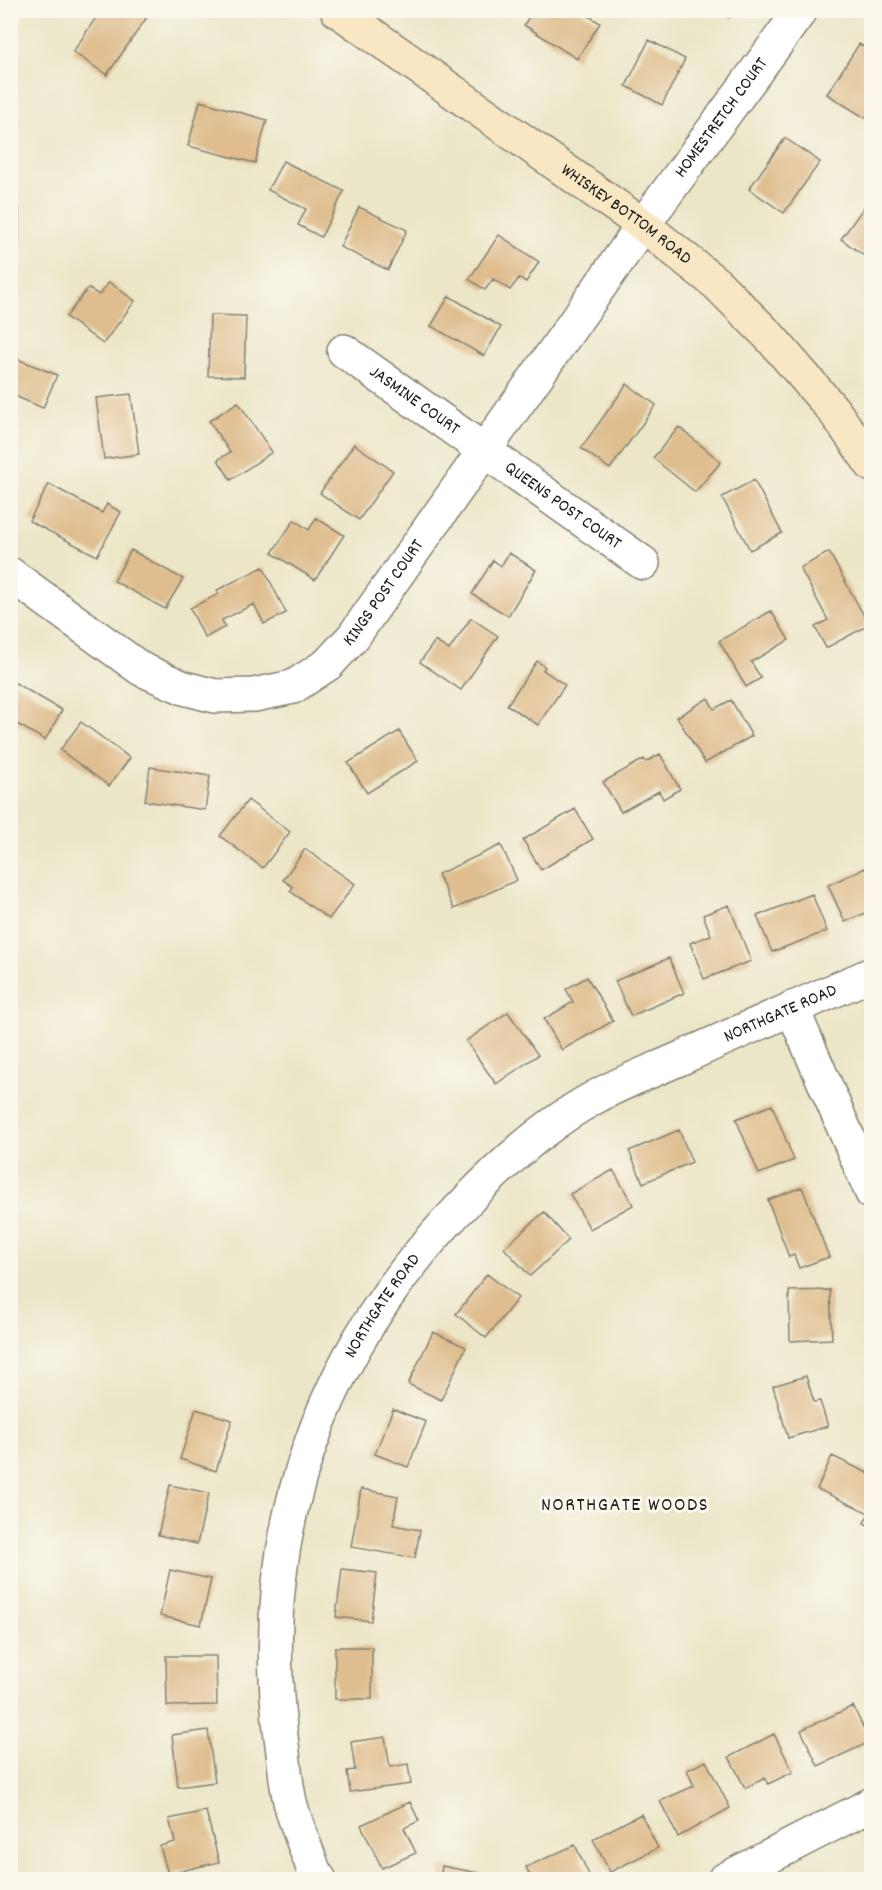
<svg xmlns="http://www.w3.org/2000/svg" width="882" height="1890" font-family="Dekko,sans-serif">
  <style>
    .building { fill: #dfbd8e }
    .lines { fill: none; stroke-linecap: round; stroke-linejoin: round }
    .street-casing { stroke: #848172; stroke-width: 36 }
    .secondary-casing { stroke: #848172; stroke-width: 36 }
    .street { stroke: #fff; stroke-width: 33 }
    .secondary { stroke: #f9e7c3; stroke-width: 33 }
    .labels { text-anchor: middle; dominant-baseline: central; stroke-width: 6; stroke-linejoin: round; paint-order: stroke }
    .street-label { font-size: 18px; fill: #1c1c1c; stroke: #fbf7ec }
    .neighbourhood-label { font-size: 20px; letter-spacing: 1.5px; fill: #1c1c1c; stroke: #fbf7ec }
  </style>
  <rect width="100%" height="100%" fill="#fbf7ec"/>
  <filter id="ink" filterUnits="userSpaceOnUse"><feTurbulence type="fractalNoise" baseFrequency=".0167" numOctaves="2"/><feDisplacementMap in="SourceGraphic" scale="12" xChannelSelector="R" yChannelSelector="G"/><feConvolveMatrix kernelMatrix="1 2 1 2 8 2 1 2 1" color-interpolation-filters="sRGB"/></filter>
  <filter id="wash" filterUnits="userSpaceOnUse"><feTurbulence type="fractalNoise" baseFrequency=".008" numOctaves="4" result="noise"/><feDisplacementMap in="SourceGraphic" scale="24" xChannelSelector="R" yChannelSelector="G"/><feGaussianBlur stdDeviation="1.35" result="paint"/><feColorMatrix in="noise" values="0 0 0 0 0 0 0 0 0 0 0 0 0 0 0 0 0 1.4 0 .05"/><feComposite in="paint" operator="in"/></filter>
  <g filter="url(#wash)">
    <rect width="100%" height="100%" fill="#ece6c8"/>
    <g id="blocks">
      <!-- building -->
      <path class="building" d="M 90,10 L 152,10 L 107,75 L 73,52 L 97,16 Z
        M 533,10 L 579,10 L 600,23 L 577,59 L 524,25 Z
        M 716,10 L 734,10 L 729,18 Z
        M 649,40 L 685,59 L 662,105 L 626,86 Z
        M 859,44 L 872,52 L 872,109 L 865,118 L 827,94 Z
        M 200,101 L 267,120 L 255,163 L 188,146 Z
        M 785,138 L 820,162 L 784,213 L 749,189 Z
        M 283,161 L 344,191 L 321,237 L 298,225 L 306,209 L 268,190 Z
        M 867,203 L 872,207 L 872,261 L 841,239 Z
        M 359,207 L 407,230 L 388,270 L 340,247 Z
        M 10,209 L 19,209 L 19,242 L 10,242 Z
        M 499,235 L 539,262 L 526,282 L 519,278 L 510,290 L 493,279 L 485,290 L 469,279 Z
        M 109,282 L 135,301 L 103,344 L 66,317 L 88,288 L 99,295 Z
        M 449,296 L 501,327 L 484,356 L 431,326 Z
        M 210,315 L 246,316 L 244,377 L 208,376 Z
        M 10,356 L 57,375 L 43,408 L 10,394 Z
        M 627,384 L 656,405 L 610,469 L 581,448 Z
        M 131,394 L 139,454 L 104,459 L 96,398 Z
        M 238,402 L 272,452 L 231,480 L 218,460 L 230,452 L 209,421 Z
        M 679,427 L 721,462 L 695,492 L 653,458 Z
        M 354,444 L 393,471 L 359,520 L 320,493 Z
        M 754,480 L 782,533 L 750,550 L 722,497 Z
        M 49,484 L 102,513 L 107,504 L 121,512 L 97,556 L 29,521 Z
        M 316,518 L 344,535 L 315,580 L 272,553 L 294,520 L 309,530 Z
        M 131,550 L 183,579 L 165,609 L 114,581 Z
        M 829,552 L 869,625 L 826,648 L 815,627 L 828,620 L 800,568 Z
        M 509,553 L 536,570 L 508,616 L 472,594 L 493,560 L 501,566 Z
        M 263,567 L 286,613 L 264,624 L 254,604 L 222,620 L 225,627 L 205,638 L 190,608 L 219,594 L 217,590 Z
        M 771,611 L 789,640 L 751,662 L 761,678 L 746,687 L 719,641 Z
        M 471,618 L 498,636 L 461,690 L 420,662 L 435,641 L 449,650 Z
        M 537,661 L 545,667 L 543,670 L 565,685 L 538,725 L 507,705 Z
        M 10,680 L 62,710 L 45,740 L 10,720 Z
        M 708,698 L 714,709 L 731,700 L 752,736 L 705,763 L 677,717 Z
        M 81,722 L 130,758 L 109,786 L 60,750 Z
        M 399,731 L 418,761 L 367,793 L 348,763 Z
        M 660,754 L 680,789 L 663,799 L 659,791 L 621,812 L 603,782 L 644,759 L 646,762 Z
        M 150,767 L 210,776 L 205,810 L 145,801 Z
        M 248,800 L 290,832 L 263,868 L 220,836 Z
        M 575,809 L 593,839 L 541,870 L 523,840 Z
        M 501,845 L 517,880 L 454,909 L 438,874 Z
        M 305,849 L 355,884 L 329,919 L 290,891 L 293,887 L 283,880 Z
        M 872,865 L 872,910 L 845,922 L 828,885 Z
        M 812,894 L 827,931 L 772,952 L 757,916 Z
        M 729,905 L 751,961 L 704,979 L 690,943 L 711,935 L 703,915 Z
        M 669,958 L 684,993 L 631,1016 L 615,981 Z
        M 587,977 L 613,1021 L 562,1050 L 544,1019 L 573,1002 L 566,989 Z
        M 508,1012 L 538,1055 L 496,1084 L 466,1041 Z
        M 772,1105 L 794,1160 L 759,1174 L 736,1119 Z
        M 679,1130 L 692,1162 L 643,1183 L 629,1151 Z
        M 613,1170 L 633,1205 L 590,1229 L 570,1194 Z
        M 802,1187 L 829,1257 L 799,1268 L 794,1255 L 789,1257 L 768,1200 Z
        M 544,1212 L 569,1240 L 530,1276 L 504,1248 Z
        M 487,1274 L 518,1298 L 486,1338 L 456,1314 Z
        M 830,1290 L 832,1339 L 790,1341 L 789,1291 Z
        M 433,1332 L 466,1347 L 441,1400 L 408,1384 Z
        M 806,1376 L 814,1402 L 820,1401 L 828,1426 L 788,1438 L 773,1386 Z
        M 196,1409 L 232,1420 L 216,1471 L 180,1459 Z
        M 393,1409 L 426,1422 L 408,1467 L 375,1454 Z
        M 832,1456 L 872,1475 L 872,1527 L 864,1523 L 869,1513 L 817,1489 Z
        M 170,1485 L 209,1493 L 197,1544 L 158,1535 Z
        M 361,1489 L 398,1496 L 393,1525 L 420,1530 L 415,1558 L 351,1547 Z
        M 342,1569 L 377,1573 L 371,1621 L 336,1617 Z
        M 170,1570 L 211,1579 L 201,1625 L 160,1616 Z
        M 335,1647 L 372,1647 L 372,1699 L 335,1699 Z
        M 166,1656 L 216,1656 L 217,1705 L 167,1706 Z
        M 853,1706 L 870,1742 L 818,1766 L 801,1730 Z
        M 208,1730 L 215,1782 L 178,1787 L 172,1735 Z
        M 774,1734 L 793,1772 L 768,1784 L 765,1778 L 745,1788 L 729,1757 Z
        M 385,1737 L 390,1767 L 408,1764 L 411,1784 L 350,1792 L 347,1771 L 355,1770 L 351,1742 Z
        M 706,1761 L 730,1808 L 678,1837 L 660,1801 L 694,1786 L 687,1770 Z
        M 410,1802 L 419,1821 L 404,1828 L 416,1853 L 382,1868 L 361,1825 Z
        M 206,1811 L 219,1862 L 168,1874 L 160,1846 L 175,1842 L 169,1819 Z
        M 641,1814 L 658,1848 L 610,1872 L 593,1839 Z
        M 575,1845 L 591,1879 L 532,1880 L 526,1867 Z
        M 442,1866 L 489,1875 L 488,1880 L 440,1880 Z"/>
    </g>
  </g>
  <g filter="url(#ink)">
    <use href="#blocks" fill-opacity="0" stroke="#848172" stroke-width="1.5"/>
    <g class="lines">
      <defs>
        <g id="street">
          <path id="s1" d="M 344,351 L 643,563"/>
          <path id="s2" d="M 10,574 L 141,669 L 184,688 L 215,696 L 254,695 L 293,687 L 328,664 L 353,637 L 643,225 L 801,10"/>
          <path d="M 792,1008 L 872,1193"/>
          <path id="s3" d="M 320,1880 L 314,1871 C 306,1847 294,1822 289,1797 C 285,1777 284,1757 281,1737 C 255,1534 320,1351 462,1206 C 500,1166 543,1126 592,1099 C 619,1083 650,1072 679,1059 C 743,1030 807,1002 872,974"/>
          <path d="M 724,1880 L 872,1804"/>
        </g>
        <g id="secondary">
          <path id="s4" d="M 337,10 L 643,225 L 717,284 L 770,337 L 834,411 L 872,465"/>
        </g>
      </defs>
      <!-- street casing -->
      <use href="#street" class="street-casing"/>
      <!-- secondary casing -->
      <use href="#secondary" class="secondary-casing"/>
      <!-- street -->
      <use href="#street" class="street"/>
      <!-- secondary -->
      <use href="#secondary" class="secondary"/>
    </g>
  </g>
  <g class="labels">
    <!-- street labels -->
    <g class="street-label">
      <text stroke="none"><textPath href="#s2" startOffset="1035">HOMESTRETCH COURT</textPath></text>
      <text stroke="none"><textPath href="#s4" startOffset="354">WHISKEY BOTTOM ROAD</textPath></text>
      <text stroke="none"><textPath href="#s1" startOffset="86">JASMINE COURT</textPath></text>
      <text stroke="none"><textPath href="#s1" startOffset="268">QUEENS POST COURT</textPath></text>
      <text stroke="none"><textPath href="#s2" startOffset="452">KINGS POST COURT</textPath></text>
      <text stroke="none"><textPath href="#s3" startOffset="1107">NORTHGATE ROAD</textPath></text>
      <text stroke="none"><textPath href="#s3" startOffset="603">NORTHGATE ROAD</textPath></text>
    </g>
    <!-- neighbourhood labels -->
    <g class="neighbourhood-label">
      <text x="625" y="1506">NORTHGATE WOODS</text>
    </g>
  </g>
  <!-- margin -->
  <rect width="882" height="1890" fill="none" stroke="#fbf7ec" stroke-width="36"/>
</svg>
